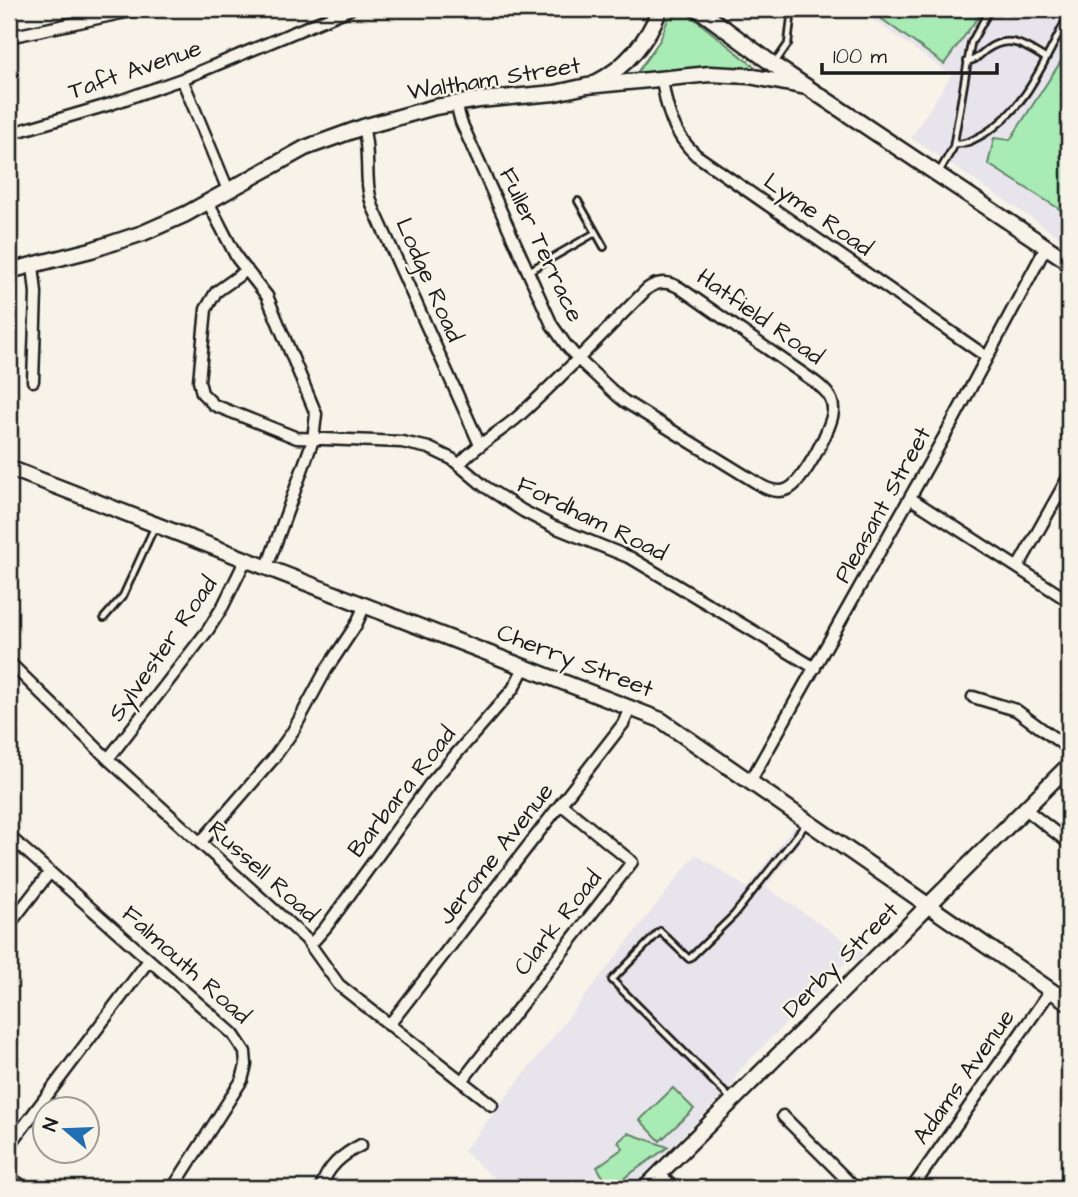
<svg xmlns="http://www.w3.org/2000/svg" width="1078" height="1197" font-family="'Architects Daughter',sans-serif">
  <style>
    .built { fill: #e8e4eb }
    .green { fill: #a9ebb5; stroke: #628468; stroke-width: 2 }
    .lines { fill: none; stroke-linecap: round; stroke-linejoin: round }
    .lane-casing { stroke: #1c1c1c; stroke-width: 10 }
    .street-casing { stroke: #1c1c1c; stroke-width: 15 }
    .secondary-casing { stroke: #1c1c1c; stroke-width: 19 }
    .lane { stroke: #f7f3e8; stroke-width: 4.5 }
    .street { stroke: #f7f3e8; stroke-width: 10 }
    .secondary { stroke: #f7f3e8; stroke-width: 14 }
    .labels { text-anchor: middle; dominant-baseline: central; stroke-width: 5; stroke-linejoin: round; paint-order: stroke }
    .street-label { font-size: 24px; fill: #1c1c1c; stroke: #f7f3e8 }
  </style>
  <rect width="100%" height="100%" fill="#f7f3e8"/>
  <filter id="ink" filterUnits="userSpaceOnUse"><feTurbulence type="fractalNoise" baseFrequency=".0143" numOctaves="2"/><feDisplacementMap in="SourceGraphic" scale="14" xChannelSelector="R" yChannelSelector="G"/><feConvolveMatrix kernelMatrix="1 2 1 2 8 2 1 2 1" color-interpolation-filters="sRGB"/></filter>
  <g filter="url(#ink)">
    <!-- built -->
    <path class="built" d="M 858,9 L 1069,9 L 1069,243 L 911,138 L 951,75 Z
      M 794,826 L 805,836 L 766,887 L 864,954 L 860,959 L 847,961 L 737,1073 L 734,1084 L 630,1188 L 505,1188 L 464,1151 L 696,854 L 747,888 Z"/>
    <!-- green -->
    <path class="green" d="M 672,9 L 682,9 L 755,67 L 753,69 L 721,67 L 636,74 L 660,40 Z
      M 868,9 L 984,9 L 944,64 Z
      M 1069,49 L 1069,215 L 988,164 L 994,138 L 1010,140 Z
      M 673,1088 L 694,1109 L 660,1141 L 640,1120 Z
      M 628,1133 L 668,1147 L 610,1188 L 597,1167 L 623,1148 L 618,1142 Z"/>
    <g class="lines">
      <defs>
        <path id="lane" d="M 967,61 C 976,61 979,55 986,50 C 1009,33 1025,46 1045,58
          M 775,63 L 788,44 L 792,9
          M 954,144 C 965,145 975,139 984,134 C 1028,108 1045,57 1069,15
          M 939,172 L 953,148 L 971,43 L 990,9
          M 578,201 L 604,247
          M 529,271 L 595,233
          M 104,618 L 123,596 L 154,528
          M 732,1100 L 612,980 L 660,931 L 689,959 L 734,915 L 806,824"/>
        <path id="street" d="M 9,37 L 140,9
          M 182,79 L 228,190
          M 662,79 C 666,108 673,134 696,155 L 987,357
          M 456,103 L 461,122 L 552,325 L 566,345 L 579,360 L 619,397 L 624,401 L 757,483 C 766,489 777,494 788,489 C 803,483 834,424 833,409 C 833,397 824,389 815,382 L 680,288 C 668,281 658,281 647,289 C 605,331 565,374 521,414 C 502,432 476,444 459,465
          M 363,127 C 371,154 363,181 373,207 L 480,445
          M 9,134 L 111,104 L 182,79 L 350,9
          M 208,202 L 237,258 L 267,296 L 316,414 L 313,440 L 267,567
          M 33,265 L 36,293 L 33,381
          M 247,270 L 216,292 L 206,309 L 199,381 L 202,393 L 214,405 L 297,438 L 402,442 L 429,448 L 452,459 L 484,486 L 523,511 L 552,526 L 631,558 L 815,668
          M 910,498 L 1069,601
          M 1018,567 L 1069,476
          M 9,662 L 108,759 L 306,939 L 339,985 L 492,1105
          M 973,697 L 1016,710 L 1069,749
          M 108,759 L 208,630 L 223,606 L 246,559
          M 751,780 L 953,421 L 1046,247
          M 1024,808 L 1069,843
          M 9,836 L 233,1034 L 245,1052 L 246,1065 L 242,1080 L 173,1188
          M 200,843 L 273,759 L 293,731 L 326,670 L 356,625 L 365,605
          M 9,925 L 50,872
          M 311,944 L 326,927 L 430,784 L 513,689 L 525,666
          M 389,1025 L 623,724 L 631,707
          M 462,1081 L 632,862 L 562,805
          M 783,1116 L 855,1188
          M 9,1146 L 149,960
          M 659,1174 L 674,1188
          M 9,1177 L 25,1188
          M 321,1188 C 327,1167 342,1155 361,1145
          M 912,1188 L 1051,990"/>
        <path id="secondary" d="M 698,9 L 774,65 L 1069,262
          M 595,83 C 626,68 648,40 660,9
          M 9,271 L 91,250 L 143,233 L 186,214 L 305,148 L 363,127 L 435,107 L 479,100 L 555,93 L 587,86 L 710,74 L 749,76 L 806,87
          M 9,468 L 661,720 L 1069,1003
          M 645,1188 L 1069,765"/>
      </defs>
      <!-- lane casing -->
      <use href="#lane" class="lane-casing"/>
      <!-- street casing -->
      <use href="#street" class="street-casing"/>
      <!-- secondary casing -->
      <use href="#secondary" class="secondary-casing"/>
      <!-- lane -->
      <use href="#lane" class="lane"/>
      <!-- street -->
      <use href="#street" class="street"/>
      <!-- secondary -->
      <use href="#secondary" class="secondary"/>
    </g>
  </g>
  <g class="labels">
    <!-- street labels -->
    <g class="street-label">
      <text transform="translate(135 70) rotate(-19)">Taft Avenue</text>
      <text transform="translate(494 79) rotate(-9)">Waltham Street</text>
      <text transform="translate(818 215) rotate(35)">Lyme Road</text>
      <text transform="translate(541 245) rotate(65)">Fuller Terrace</text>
      <text transform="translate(429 280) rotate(66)">Lodge Road</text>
      <text transform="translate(760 317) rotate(35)">Hatfield Road</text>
      <text transform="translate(883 505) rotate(-61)">Pleasant Street</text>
      <text transform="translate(592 519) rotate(26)">Fordham Road</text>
      <text transform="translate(163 649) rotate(-55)">Sylvester Road</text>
      <text transform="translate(575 661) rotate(21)">Cherry Street</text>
      <text transform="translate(402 792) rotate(-52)">Barbara Road</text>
      <text transform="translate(496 854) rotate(-52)">Jerome Avenue</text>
      <text transform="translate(263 872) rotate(42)">Russell Road</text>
      <text transform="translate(558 923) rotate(-52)">Clark Road</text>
      <text transform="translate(841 960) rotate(-45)">Derby Street</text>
      <text transform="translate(186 965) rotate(42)">Falmouth Road</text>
      <text transform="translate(964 1077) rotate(-55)">Adams Avenue</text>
    </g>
  </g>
  <!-- margin -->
  <rect width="1078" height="1197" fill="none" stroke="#f7f3e8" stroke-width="35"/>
  <rect x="18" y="18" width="1043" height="1162" fill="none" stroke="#1c1c1c" stroke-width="2.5" filter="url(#ink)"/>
  <!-- north arrow -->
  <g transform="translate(66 1130) rotate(289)"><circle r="33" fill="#f7f3e8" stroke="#9f9d96" stroke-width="2"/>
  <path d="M0-5L12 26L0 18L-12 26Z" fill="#1f6fb2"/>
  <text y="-10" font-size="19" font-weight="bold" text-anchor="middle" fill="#1c1c1c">N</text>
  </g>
  <!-- scale -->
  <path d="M822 63v10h175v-10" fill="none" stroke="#1c1c1c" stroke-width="3.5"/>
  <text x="833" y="63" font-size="21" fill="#1c1c1c" stroke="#f7f3e8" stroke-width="5" paint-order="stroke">100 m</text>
</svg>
